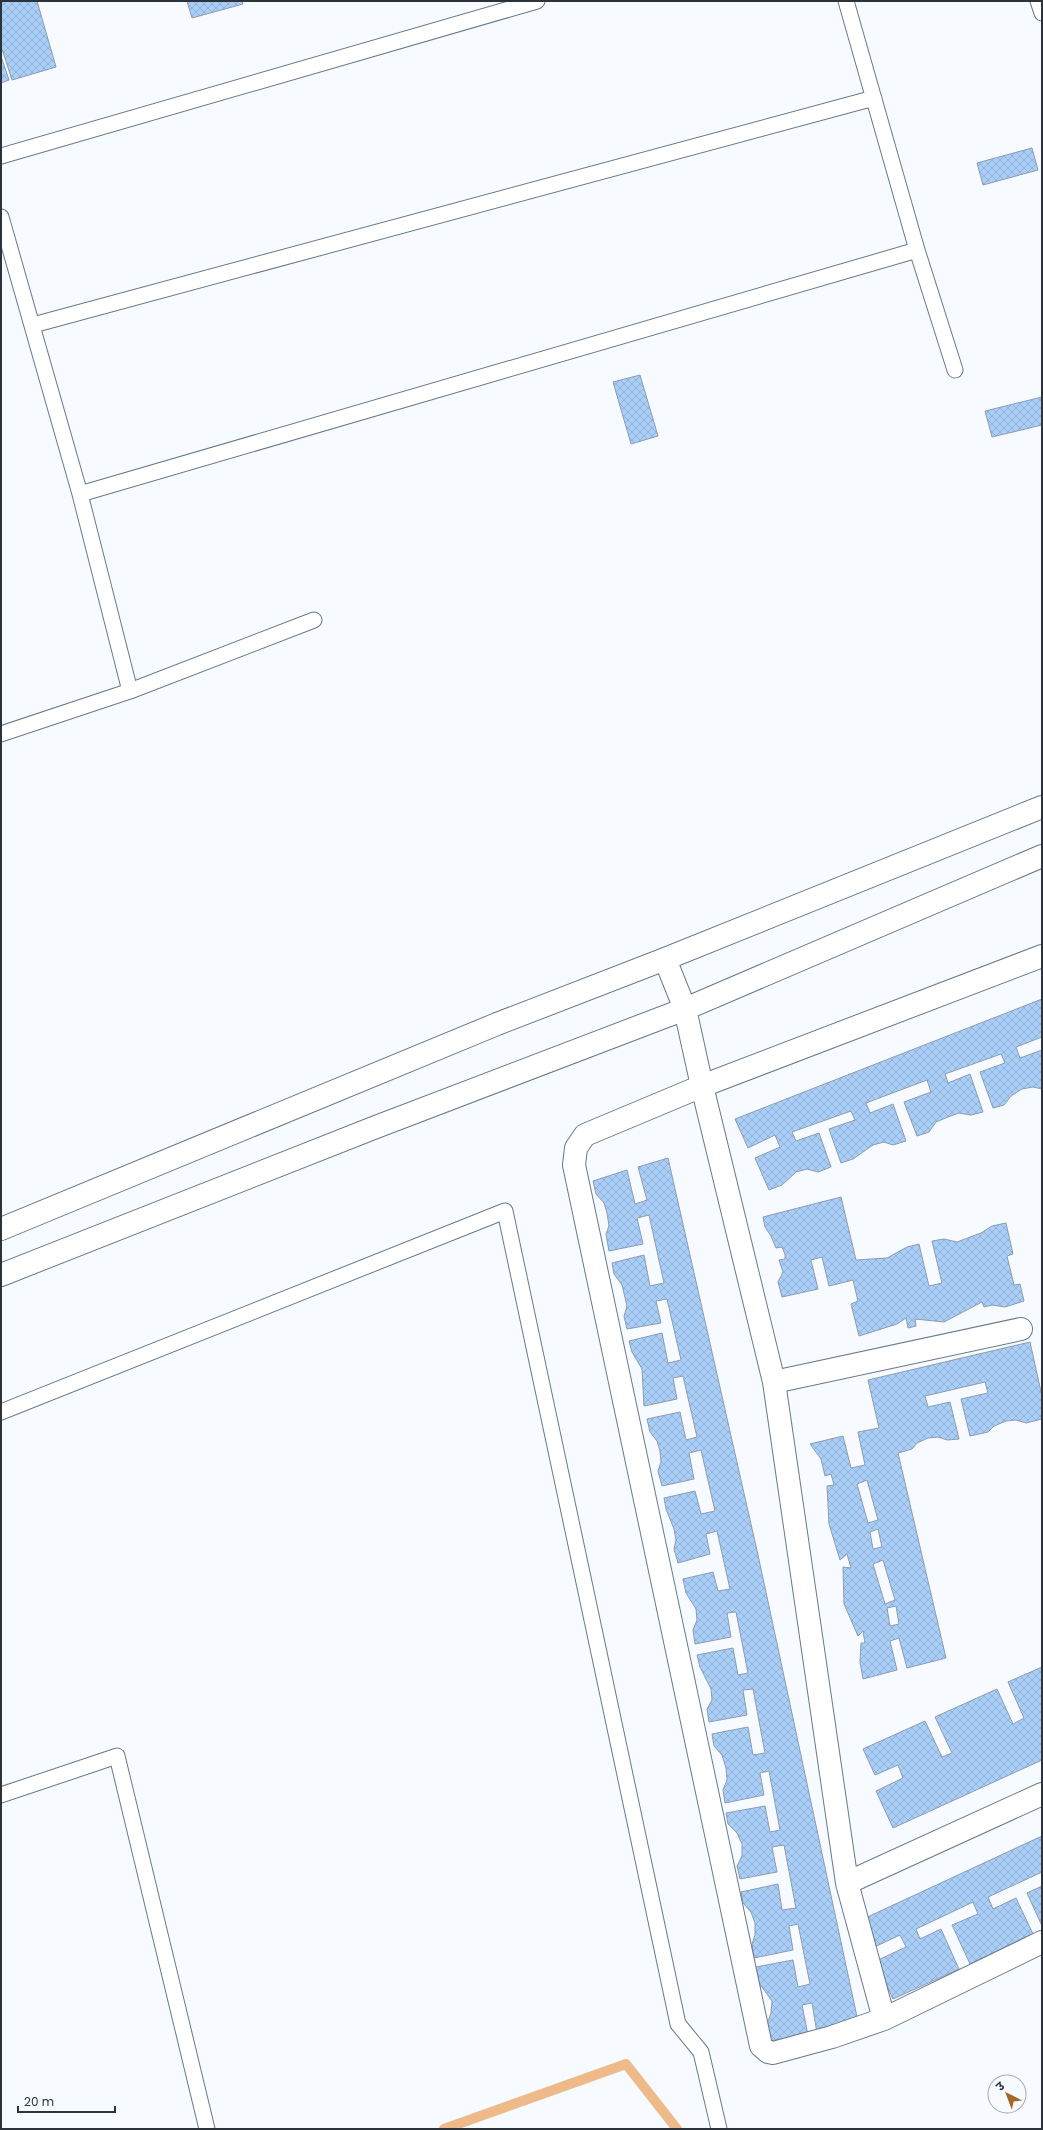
<svg xmlns="http://www.w3.org/2000/svg" width="1043" height="2130" font-family="Poppins,'Noto Sans Devanagari',sans-serif">
  <style>
    .lines { fill: none; stroke-linecap: round; stroke-linejoin: round }
    .stream { stroke: #eeba89; stroke-width: 10 }
    .building { fill: url(#building-cross-hatch); stroke: #8c9daf; fill-rule: evenodd }
    .service-casing { stroke: #69798b; stroke-width: 17 }
    .minor-casing { stroke: #69798b; stroke-width: 24 }
    .service { stroke: #fff; stroke-width: 15 }
    .minor { stroke: #fff; stroke-width: 22 }
  </style>
  <defs>
    <pattern id="building-cross-hatch" width="8" height="8" patternUnits="userSpaceOnUse"><rect width="8" height="8" fill="#a9cef7"/><path d="M0 0l8 8M0 8l8-8" fill="none" stroke="#92b1d5"/></pattern>
  </defs>
  <rect width="100%" height="100%" fill="#f7fafe"/>
  <g class="lines">
    <!-- stream -->
    <path class="stream" d="M 444,2129 L 626,2064 L 677,2129"/>
  </g>
  <!-- building -->
  <path class="building" d="M 1,1 L 37,1 L 56,67 L 12,80 L 1,46 Z
    M 187,1 L 242,1 L 243,4 L 192,18 Z
    M 1,56 L 9,80 L 1,83 Z
    M 1032,148 L 1038,170 L 983,185 L 977,163 Z
    M 640,375 L 658,436 L 631,444 L 613,382 Z
    M 1042,397 L 1042,425 L 992,437 L 985,411 Z
    M 1042,999 L 1042,1037 L 1016,1047 L 1020,1058 L 1042,1050 L 1042,1089 L 1033,1087 L 1022,1089 L 1011,1096 L 1004,1105 L 993,1108 L 980,1072 L 1005,1063 L 1001,1054 L 945,1074 L 948,1083 L 970,1074 L 983,1112 L 971,1115 L 959,1113 L 948,1117 L 936,1122 L 929,1132 L 917,1136 L 904,1102 L 931,1092 L 927,1080 L 866,1103 L 870,1113 L 893,1104 L 906,1141 L 893,1145 L 884,1142 L 873,1145 L 853,1159 L 841,1163 L 829,1129 L 855,1120 L 851,1111 L 792,1132 L 796,1141 L 819,1133 L 831,1167 L 818,1172 L 807,1169 L 796,1172 L 782,1185 L 769,1190 L 755,1158 L 780,1147 L 775,1135 L 748,1148 L 735,1119 Z
    M 668,1158 L 758,1555 L 859,2026 L 817,2033 L 812,2003 L 802,2005 L 808,2035 L 768,2041 L 767,2024 L 771,2013 L 772,2001 L 759,1983 L 756,1967 L 793,1960 L 798,1987 L 810,1984 L 798,1924 L 789,1926 L 793,1950 L 754,1958 L 752,1944 L 755,1935 L 755,1923 L 751,1912 L 743,1903 L 741,1892 L 778,1884 L 782,1910 L 796,1908 L 784,1845 L 772,1847 L 777,1872 L 740,1879 L 737,1866 L 742,1856 L 742,1844 L 737,1833 L 728,1824 L 726,1813 L 765,1806 L 770,1832 L 780,1830 L 769,1771 L 760,1773 L 764,1795 L 725,1803 L 723,1790 L 727,1780 L 726,1768 L 722,1755 L 714,1746 L 712,1734 L 748,1727 L 753,1755 L 765,1753 L 753,1689 L 743,1690 L 747,1715 L 709,1722 L 707,1709 L 712,1700 L 711,1689 L 700,1667 L 697,1655 L 733,1648 L 738,1675 L 748,1673 L 736,1612 L 727,1613 L 731,1637 L 695,1644 L 693,1630 L 697,1620 L 696,1609 L 686,1593 L 683,1579 L 713,1572 L 718,1591 L 730,1589 L 717,1531 L 706,1534 L 710,1554 L 678,1563 L 674,1549 L 676,1540 L 674,1529 L 666,1509 L 664,1498 L 695,1491 L 701,1514 L 715,1511 L 701,1450 L 689,1453 L 694,1479 L 662,1486 L 658,1471 L 661,1462 L 660,1451 L 657,1441 L 650,1432 L 647,1419 L 680,1412 L 686,1440 L 697,1437 L 683,1376 L 673,1378 L 677,1399 L 644,1406 L 642,1369 L 632,1352 L 629,1341 L 662,1333 L 668,1363 L 681,1360 L 667,1299 L 656,1301 L 661,1323 L 627,1329 L 624,1316 L 627,1306 L 622,1285 L 614,1274 L 612,1263 L 644,1255 L 650,1286 L 664,1283 L 649,1215 L 637,1218 L 643,1244 L 609,1251 L 606,1234 L 609,1226 L 607,1213 L 604,1203 L 596,1194 L 593,1181 L 627,1170 L 635,1204 L 647,1200 L 638,1167 Z
    M 841,1197 L 856,1260 L 887,1258 L 907,1247 L 919,1244 L 929,1286 L 942,1283 L 932,1241 L 944,1239 L 957,1242 L 981,1233 L 992,1226 L 1006,1223 L 1013,1254 L 1007,1256 L 1014,1285 L 1020,1284 L 1024,1301 L 1005,1307 L 992,1305 L 984,1307 L 982,1302 L 944,1322 L 915,1319 L 916,1326 L 908,1328 L 906,1318 L 897,1324 L 859,1336 L 851,1304 L 858,1301 L 853,1280 L 829,1286 L 822,1257 L 811,1260 L 818,1289 L 782,1297 L 778,1282 L 783,1272 L 779,1260 L 785,1259 L 785,1254 L 782,1247 L 776,1248 L 771,1236 L 765,1227 L 763,1217 Z
    M 1030,1342 L 1042,1396 L 1042,1419 L 1026,1423 L 1016,1420 L 1006,1421 L 994,1426 L 988,1432 L 970,1436 L 961,1399 L 988,1393 L 985,1382 L 925,1396 L 928,1407 L 950,1402 L 959,1439 L 947,1440 L 938,1437 L 928,1438 L 917,1443 L 912,1449 L 898,1453 L 946,1658 L 907,1668 L 899,1638 L 890,1641 L 897,1670 L 863,1679 L 860,1662 L 861,1643 L 865,1643 L 863,1631 L 858,1636 L 844,1604 L 843,1567 L 851,1568 L 847,1554 L 840,1560 L 829,1524 L 827,1486 L 834,1485 L 831,1474 L 825,1476 L 821,1459 L 810,1444 L 843,1436 L 851,1468 L 865,1465 L 858,1432 L 879,1428 L 868,1380 ZM 867,1480 L 878,1520 L 868,1523 L 857,1484 ZM 878,1529 L 882,1547 L 873,1549 L 870,1532 ZM 883,1560 L 895,1600 L 885,1604 L 873,1564 ZM 896,1606 L 899,1624 L 890,1626 L 887,1608 Z
    M 1042,1667 L 1042,1760 L 893,1828 L 876,1791 L 903,1778 L 898,1765 L 875,1775 L 863,1749 L 925,1721 L 942,1757 L 952,1753 L 935,1717 L 997,1689 L 1013,1724 L 1024,1718 L 1008,1682 Z
    M 1042,1836 L 1042,1872 L 988,1897 L 993,1909 L 1016,1898 L 1033,1934 L 970,1964 L 952,1925 L 978,1914 L 973,1902 L 916,1929 L 920,1939 L 941,1929 L 959,1969 L 893,1999 L 876,1961 L 906,1947 L 900,1935 L 870,1949 L 861,1920 Z
    M 1042,1886 L 1042,1926 L 1027,1893 Z"/>
  <g class="lines">
    <defs>
      <path id="service" d="M 846,1 L 917,250 L 955,370
        M 1038,1 L 1042,13
        M 1,156 L 537,1
        M 1,217 L 80,494 L 130,691
        M 33,325 L 874,98
        M 80,494 L 917,250
        M 1,734 L 130,691 L 314,620
        M 1,1412 L 505,1211 L 678,2024 L 701,2052 L 719,2129
        M 1,1795 L 117,1756 L 207,2129"/>
      <path id="minor" d="M 1042,956 L 702,1086 L 585,1135 L 576,1148 L 574,1165 L 761,2046 L 768,2052 L 773,2053 L 832,2037 L 884,2019 L 1042,1942
        M 665,959 L 685,1009 L 702,1086 L 774,1382 L 847,1883 L 884,2019
        M 1,1229 L 497,1024 L 665,959 L 1042,807
        M 1,1275 L 376,1127 L 685,1009 L 1042,856
        M 774,1382 L 1021,1329
        M 847,1883 L 1042,1794"/>
    </defs>
    <!-- service casing -->
    <use href="#service" class="service-casing"/>
    <!-- minor casing -->
    <use href="#minor" class="minor-casing"/>
    <!-- service -->
    <use href="#service" class="service"/>
    <!-- minor -->
    <use href="#minor" class="minor"/>
  </g>
  <!-- border -->
  <rect width="1043" height="2130" fill="none" stroke="#2c333b" stroke-width="4"/>
  <!-- north arrow -->
  <g transform="translate(1007 2094) rotate(318)"><circle r="19" fill="#f7fafe" stroke="#a6aab0"/>
  <path d="M0-3L7 15L0 10L-7 15Z" fill="#a26827"/>
  <text y="-6" font-size="11" font-weight="bold" text-anchor="middle" fill="#2c333b">उ</text>
  </g>
  <!-- scale -->
  <path d="M18 2106v6h97v-6" fill="none" stroke="#2c333b" stroke-width="2"/>
  <text x="24" y="2106" font-size="12" fill="#2c333b" stroke="#f7fafe" stroke-width="3" paint-order="stroke">20 m</text>
</svg>
